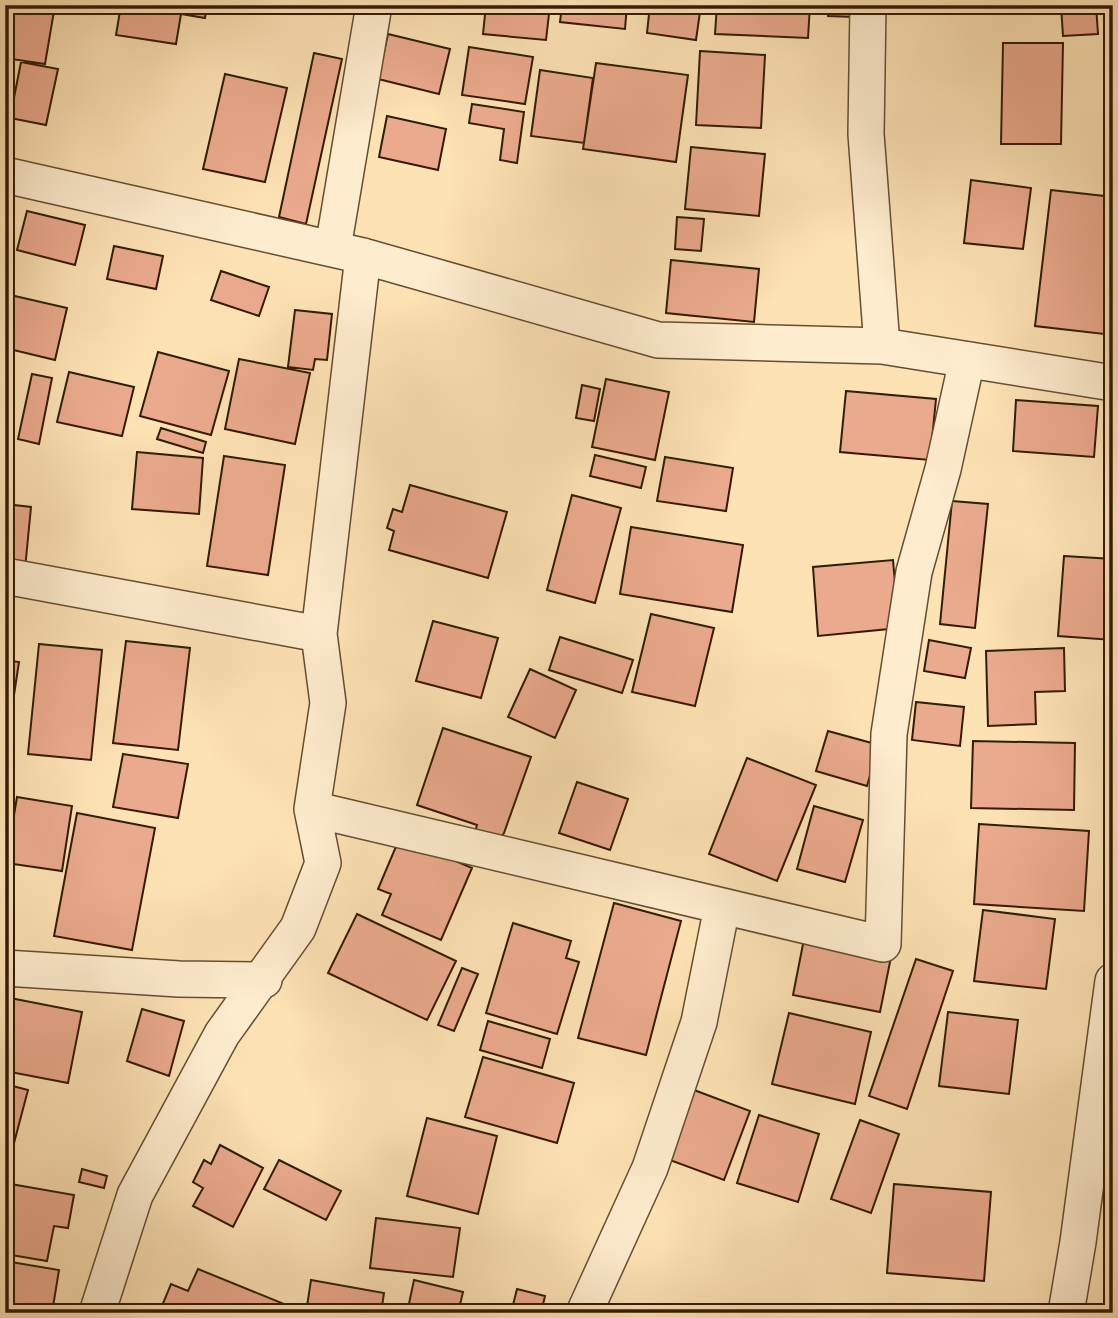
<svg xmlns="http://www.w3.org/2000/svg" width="1118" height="1318" font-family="'Old Standard TT',serif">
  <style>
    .building { fill: #ebaa8d; stroke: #321c04; stroke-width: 2 }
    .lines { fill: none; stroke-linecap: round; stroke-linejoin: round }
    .minor-casing { stroke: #654e30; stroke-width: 38 }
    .minor { stroke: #feecce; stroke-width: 35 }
  </style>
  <rect width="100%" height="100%" fill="#fde2b4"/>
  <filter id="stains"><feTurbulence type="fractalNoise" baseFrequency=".00286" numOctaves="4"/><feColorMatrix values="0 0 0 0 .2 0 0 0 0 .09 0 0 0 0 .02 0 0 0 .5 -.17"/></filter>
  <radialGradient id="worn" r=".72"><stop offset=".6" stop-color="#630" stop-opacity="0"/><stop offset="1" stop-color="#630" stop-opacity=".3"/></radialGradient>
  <!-- building -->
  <path class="building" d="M 5,5 L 55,5 L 45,64 L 5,58 Z
    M 121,5 L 207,5 L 205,18 L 181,14 L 176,44 L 116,35 Z
    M 486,5 L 550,5 L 546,40 L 483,34 Z
    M 562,5 L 627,5 L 625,29 L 560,22 Z
    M 650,5 L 701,5 L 696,40 L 647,33 Z
    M 717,5 L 810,5 L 808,38 L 715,34 Z
    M 828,5 L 854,5 L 854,17 L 828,16 Z
    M 1061,5 L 1096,5 L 1098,34 L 1063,36 Z
    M 388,34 L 450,49 L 439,94 L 378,79 Z
    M 1003,43 L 1063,43 L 1061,144 L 1001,144 Z
    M 469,47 L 533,57 L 525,104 L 462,95 Z
    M 700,51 L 765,55 L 761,128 L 696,125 Z
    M 314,53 L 342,59 L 306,224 L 279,217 Z
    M 21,62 L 58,69 L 46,125 L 10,118 Z
    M 596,63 L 688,75 L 676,162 L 583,149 Z
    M 540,70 L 593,78 L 584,143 L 531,136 Z
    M 225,74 L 287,88 L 265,182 L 203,169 Z
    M 472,104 L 524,112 L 517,163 L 500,160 L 504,129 L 469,123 Z
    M 387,116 L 446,129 L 438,170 L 379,157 Z
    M 691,147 L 765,154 L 759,216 L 685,209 Z
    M 971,180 L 1031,188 L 1023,249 L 964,243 Z
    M 1051,190 L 1113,197 L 1113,258 L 1104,334 L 1035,326 Z
    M 27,211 L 85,225 L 75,265 L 17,250 Z
    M 677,217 L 704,219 L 701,251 L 675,249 Z
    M 114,246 L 163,256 L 156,289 L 107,279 Z
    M 671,260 L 759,269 L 754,322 L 666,313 Z
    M 221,271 L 269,287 L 259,316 L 211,300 Z
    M 6,294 L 67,308 L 55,360 L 5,348 Z
    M 295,310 L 332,314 L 327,360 L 315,359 L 313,370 L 288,367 Z
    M 158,352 L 229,371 L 211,435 L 140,416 Z
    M 239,359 L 310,373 L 295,444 L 225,429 Z
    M 69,372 L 134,387 L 122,436 L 57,422 Z
    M 32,374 L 52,378 L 39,444 L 18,439 Z
    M 606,379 L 669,392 L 655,460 L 592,447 Z
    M 582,385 L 600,389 L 594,421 L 576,418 Z
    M 846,391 L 936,399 L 930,460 L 840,452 Z
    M 1016,400 L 1098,406 L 1094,457 L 1013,451 Z
    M 161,428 L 206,442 L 203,453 L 157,439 Z
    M 137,452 L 203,458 L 199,514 L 132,509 Z
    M 595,455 L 646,467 L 641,488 L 590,476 Z
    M 224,456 L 285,465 L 268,575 L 207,566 Z
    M 665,457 L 733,468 L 726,511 L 657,501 Z
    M 410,485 L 507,512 L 488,578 L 389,550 L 394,531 L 387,528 L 393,509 L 402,512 Z
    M 572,495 L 621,508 L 595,603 L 547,590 Z
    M 952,501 L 988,504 L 975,628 L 940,624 Z
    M 5,504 L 31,507 L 25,569 L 5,567 Z
    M 631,527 L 743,545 L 732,612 L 620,594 Z
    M 1064,556 L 1113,559 L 1113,640 L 1058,636 Z
    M 893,560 L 899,628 L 818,636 L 813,567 Z
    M 651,614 L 714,628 L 695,706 L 632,692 Z
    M 5,621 L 10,621 L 7,653 L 5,653 Z
    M 433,621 L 498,638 L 481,698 L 416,681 Z
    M 560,637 L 633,660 L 622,693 L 549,670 Z
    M 929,640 L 971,648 L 965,678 L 924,671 Z
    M 126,641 L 190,648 L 178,750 L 113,743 Z
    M 39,644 L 102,650 L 91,760 L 28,754 Z
    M 1064,648 L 1065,691 L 1035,692 L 1036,724 L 988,726 L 986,651 Z
    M 5,660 L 19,662 L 5,754 Z
    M 530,669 L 576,690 L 555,738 L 508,717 Z
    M 916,702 L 964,707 L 960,746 L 912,740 Z
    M 443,728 L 531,757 L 504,833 L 497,842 L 474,835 L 477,825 L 417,805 Z
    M 828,731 L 879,745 L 867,786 L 816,771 Z
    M 973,741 L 1075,743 L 1074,810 L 971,808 Z
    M 123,754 L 188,764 L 178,818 L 113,807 Z
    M 747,758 L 816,785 L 777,881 L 709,854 Z
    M 577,782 L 628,799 L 610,850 L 559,833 Z
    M 17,797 L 72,806 L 62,871 L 6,863 Z
    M 814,806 L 863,820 L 845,882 L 797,869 Z
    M 77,813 L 155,828 L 132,950 L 54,936 Z
    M 979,824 L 1089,831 L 1084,911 L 974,904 Z
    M 400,837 L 472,868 L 441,940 L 382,915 L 391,894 L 378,889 Z
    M 614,903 L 681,921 L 646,1055 L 578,1038 Z
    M 983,910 L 1055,919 L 1046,989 L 974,981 Z
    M 357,914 L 456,961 L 427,1020 L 328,973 Z
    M 513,923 L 571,941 L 566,958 L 579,962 L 557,1034 L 486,1013 Z
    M 804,939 L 891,957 L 880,1012 L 793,995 Z
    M 916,959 L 953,971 L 907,1109 L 869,1096 Z
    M 462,968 L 478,974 L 454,1031 L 438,1025 Z
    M 5,997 L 82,1012 L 68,1083 L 5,1071 Z
    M 142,1009 L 184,1021 L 169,1076 L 127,1061 Z
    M 948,1012 L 1018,1020 L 1009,1094 L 939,1086 Z
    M 789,1013 L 871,1032 L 855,1104 L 772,1084 Z
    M 488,1021 L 550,1039 L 542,1068 L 480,1050 Z
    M 483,1057 L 574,1083 L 557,1143 L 465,1117 Z
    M 5,1084 L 28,1090 L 9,1162 L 5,1161 Z
    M 694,1090 L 750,1111 L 724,1180 L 667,1159 Z
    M 759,1115 L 819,1134 L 798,1202 L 737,1183 Z
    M 427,1118 L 497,1136 L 478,1214 L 407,1196 Z
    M 860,1120 L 899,1134 L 871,1213 L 831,1199 Z
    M 220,1145 L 263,1168 L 233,1227 L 193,1206 L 203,1188 L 193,1182 L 204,1160 L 211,1164 Z
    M 279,1160 L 341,1191 L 326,1220 L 264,1189 Z
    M 82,1169 L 107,1176 L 104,1188 L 79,1182 Z
    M 5,1183 L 74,1195 L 68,1228 L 54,1226 L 47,1261 L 5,1254 Z
    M 894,1184 L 991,1192 L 984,1281 L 887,1273 Z
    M 376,1218 L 460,1228 L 453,1277 L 370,1268 Z
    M 5,1261 L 59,1270 L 52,1313 L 5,1313 Z
    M 198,1269 L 289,1306 L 286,1313 L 159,1313 L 171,1284 L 188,1291 Z
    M 311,1280 L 384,1293 L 381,1313 L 306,1313 Z
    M 414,1280 L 463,1292 L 458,1313 L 407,1313 Z
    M 517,1289 L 545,1296 L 541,1313 L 511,1313 Z"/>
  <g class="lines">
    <defs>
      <path id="minor" d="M 868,5 L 866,134 L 882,346
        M 5,175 L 363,256 L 658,340 L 882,346 L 1113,383
        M 333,248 L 374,5
        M 5,576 L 319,634
        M 312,809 L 883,944 L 889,734 L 914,572 L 943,469 L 967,360
        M 5,968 L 179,979 L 264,980
        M 97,1313 L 135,1195 L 222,1034 L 298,928 L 323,863 L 312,809 L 328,703 L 319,634 L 363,256
        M 584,1313 L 650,1168 L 699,1022 L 722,907
        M 1066,1313 L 1078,1242 L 1113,981"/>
    </defs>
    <!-- minor casing -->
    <use href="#minor" class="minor-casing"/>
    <!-- minor -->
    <use href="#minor" class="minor"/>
  </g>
  <!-- margin -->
  <rect width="1118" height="1318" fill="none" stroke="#fde2b4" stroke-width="28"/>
  <rect x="7" y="7" width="1104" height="1304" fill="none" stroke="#321c04" stroke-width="3.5"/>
  <rect x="14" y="14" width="1090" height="1290" fill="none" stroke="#321c04" stroke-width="2"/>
  <rect width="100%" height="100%" filter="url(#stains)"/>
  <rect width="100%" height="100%" fill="url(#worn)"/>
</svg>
